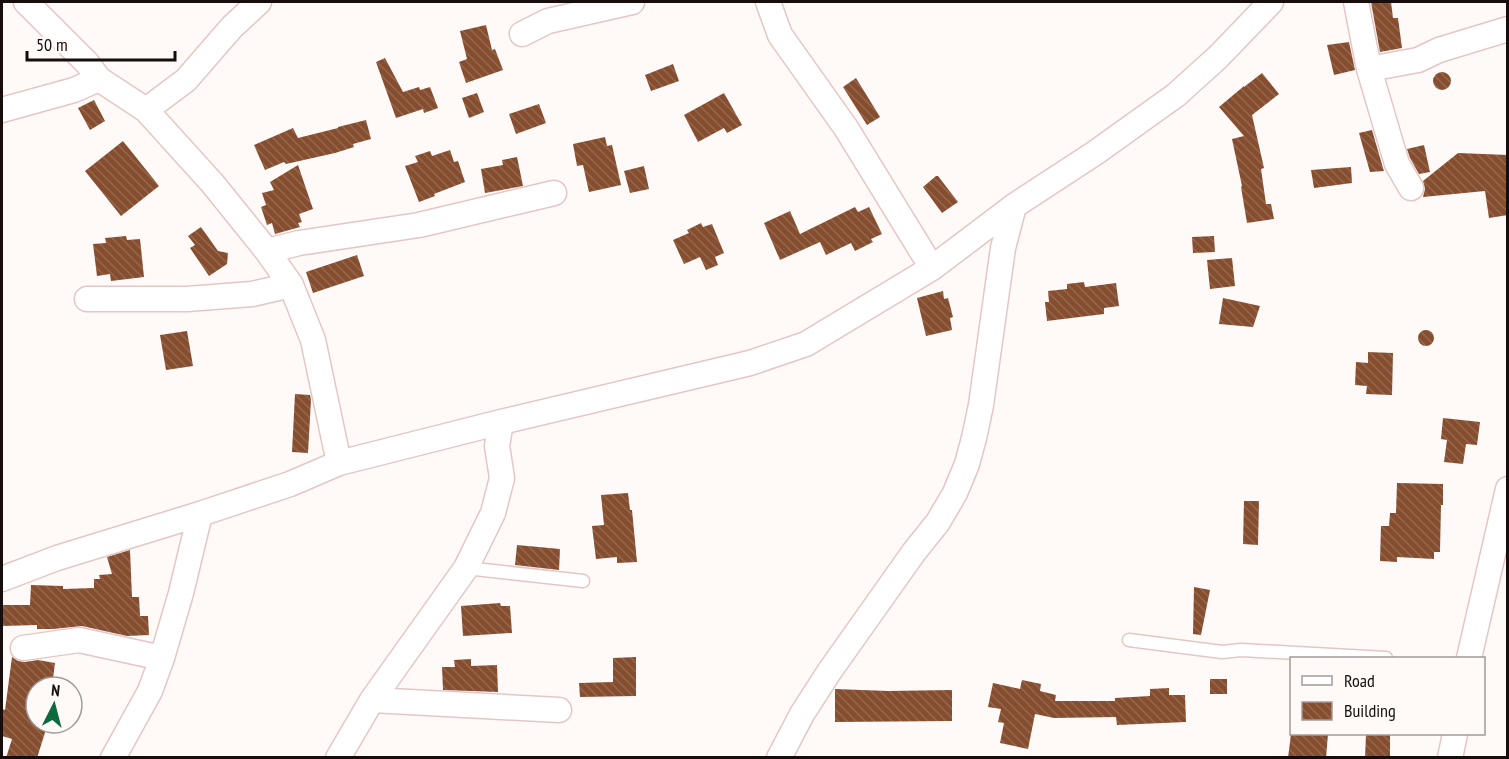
<svg xmlns="http://www.w3.org/2000/svg" width="1509" height="759" font-family="'PT Sans Narrow',sans-serif">
  <style>
    .building { fill: url(#building-back-hatch) }
    .lines { fill: none; stroke-linecap: round; stroke-linejoin: round }
    .lane-casing { stroke: #e4c7c5; stroke-width: 15 }
    .street-casing { stroke: #e4c7c5; stroke-width: 27 }
    .lane { stroke: #fff; stroke-width: 12 }
    .street { stroke: #fff; stroke-width: 24 }
  </style>
  <defs>
    <pattern id="building-back-hatch" width="6" height="6" patternUnits="userSpaceOnUse" patternTransform="scale(1.5)"><rect width="6" height="6" fill="#864e2e"/><path d="M-1 5l2 2M0 0l6 6M5-1l2 2" fill="none" stroke="#936850"/></pattern>
  </defs>
  <rect width="100%" height="100%" fill="#fff9f8"/>
  <!-- building -->
  <path class="building" d="M 1371,2 L 1391,2 L 1393,18 L 1398,18 L 1402,48 L 1380,52 Z
    M 486,25 L 492,50 L 495,49 L 503,70 L 466,83 L 459,62 L 467,59 L 460,31 Z
    M 1349,42 L 1355,70 L 1334,75 L 1327,45 Z
    M 385,58 L 403,92 L 419,87 L 420,90 L 430,87 L 438,108 L 424,113 L 423,109 L 396,118 L 376,62 Z
    M 673,64 L 679,81 L 651,91 L 645,75 Z
    M1433 81a9 9 0 1 1 18 0a9 9 0 1 1-18 0Z
    M 1262,73 L 1279,94 L 1252,115 L 1264,168 L 1261,169 L 1266,204 L 1271,204 L 1274,219 L 1247,223 L 1241,187 L 1242,186 L 1232,139 L 1244,136 L 1219,107 L 1244,86 L 1244,87 Z
    M 856,78 L 880,117 L 867,125 L 843,87 Z
    M 477,93 L 484,112 L 469,118 L 462,98 Z
    M 724,93 L 742,125 L 727,133 L 724,128 L 698,142 L 684,115 Z
    M 94,100 L 105,121 L 90,130 L 78,108 Z
    M 539,104 L 546,123 L 516,134 L 509,114 Z
    M 366,120 L 371,139 L 353,144 L 354,147 L 335,153 L 286,164 L 284,162 L 265,170 L 254,145 L 293,128 L 298,138 L 338,128 L 338,127 Z
    M 1372,130 L 1383,168 L 1384,171 L 1370,172 L 1359,133 Z
    M 605,137 L 607,146 L 612,145 L 621,185 L 589,192 L 583,165 L 577,166 L 573,144 Z
    M 123,141 L 159,186 L 121,216 L 85,171 Z
    M 1424,145 L 1430,172 L 1419,174 L 1410,158 L 1407,149 Z
    M 450,150 L 454,162 L 458,161 L 465,182 L 434,194 L 435,196 L 419,202 L 405,166 L 418,162 L 415,156 L 430,151 L 432,156 Z
    M 1458,153 L 1508,155 L 1508,215 L 1489,218 L 1485,191 L 1423,197 L 1425,189 L 1423,181 Z
    M 517,157 L 523,186 L 485,193 L 481,169 L 503,165 L 502,160 Z
    M 298,165 L 313,209 L 299,214 L 302,222 L 298,223 L 300,227 L 275,234 L 272,223 L 267,225 L 261,207 L 266,205 L 262,193 L 274,190 L 270,182 Z
    M 644,166 L 649,189 L 630,193 L 624,171 Z
    M 1351,167 L 1352,183 L 1314,188 L 1311,170 Z
    M 936,176 L 938,176 L 958,202 L 942,213 L 923,187 Z
    M 855,207 L 858,212 L 869,207 L 882,234 L 871,239 L 873,242 L 855,251 L 851,243 L 826,255 L 820,242 L 780,260 L 764,223 L 790,211 L 800,234 Z
    M 701,223 L 703,227 L 712,224 L 724,253 L 715,257 L 718,265 L 706,270 L 700,257 L 684,264 L 673,240 L 689,233 L 687,230 Z
    M 201,227 L 218,251 L 228,253 L 227,264 L 209,276 L 190,248 L 195,245 L 188,236 Z
    M 126,236 L 127,240 L 140,239 L 144,277 L 111,281 L 110,274 L 97,276 L 93,244 L 106,243 L 105,238 Z
    M 1214,236 L 1215,252 L 1193,253 L 1192,237 Z
    M 357,255 L 364,276 L 313,293 L 306,272 Z
    M 1232,258 L 1235,286 L 1210,289 L 1207,260 Z
    M 1084,282 L 1085,287 L 1116,283 L 1119,306 L 1104,308 L 1104,314 L 1047,321 L 1045,302 L 1049,302 L 1048,291 L 1067,289 L 1067,284 Z
    M 943,291 L 944,299 L 948,298 L 953,317 L 950,318 L 952,330 L 926,336 L 917,298 Z
    M 1223,298 L 1260,306 L 1253,327 L 1219,324 Z
    M1418 338a8 8 0 1 1 16 0a8 8 0 1 1-16 0Z
    M 187,331 L 193,366 L 166,370 L 160,335 Z
    M 1368,352 L 1393,353 L 1392,395 L 1366,394 L 1367,386 L 1355,385 L 1356,362 L 1368,363 Z
    M 295,394 L 310,395 L 311,400 L 308,453 L 292,452 Z
    M 1443,418 L 1480,422 L 1477,445 L 1466,444 L 1463,464 L 1444,462 L 1447,440 L 1441,439 Z
    M 1397,483 L 1443,484 L 1443,505 L 1441,505 L 1440,552 L 1434,552 L 1434,559 L 1397,557 L 1397,562 L 1380,561 L 1381,526 L 1389,526 L 1390,513 L 1396,513 Z
    M 628,493 L 630,510 L 632,510 L 637,562 L 617,563 L 617,557 L 596,559 L 592,526 L 604,525 L 601,495 Z
    M 1244,501 L 1259,501 L 1258,545 L 1243,544 Z
    M 517,545 L 560,549 L 559,570 L 515,565 Z
    M 130,550 L 132,597 L 139,597 L 140,616 L 148,616 L 149,635 L 127,636 L 82,626 L 53,629 L 37,629 L 37,625 L 2,626 L 2,605 L 30,605 L 31,585 L 63,586 L 63,589 L 94,588 L 94,579 L 100,579 L 99,575 L 112,574 L 107,557 Z
    M 1194,587 L 1210,590 L 1201,635 L 1193,634 Z
    M 500,603 L 501,606 L 510,606 L 512,633 L 463,636 L 461,606 Z
    M 12,657 L 18,661 L 25,662 L 38,660 L 55,663 L 52,687 L 36,687 L 36,723 L 48,723 L 37,758 L 6,758 L 12,739 L 2,736 L 2,709 L 5,710 Z
    M 636,657 L 636,696 L 580,697 L 579,683 L 613,682 L 613,658 Z
    M 471,659 L 471,666 L 497,665 L 498,692 L 443,690 L 442,667 L 455,667 L 454,660 Z
    M 1210,679 L 1227,679 L 1227,694 L 1210,694 Z
    M 1022,680 L 1041,684 L 1040,691 L 1056,695 L 1055,701 L 1115,701 L 1115,698 L 1150,696 L 1150,689 L 1169,688 L 1169,695 L 1185,695 L 1186,722 L 1117,725 L 1116,717 L 1054,718 L 1035,714 L 1028,749 L 1000,743 L 1004,723 L 998,722 L 1001,709 L 988,707 L 993,683 L 1020,689 Z
    M 835,689 L 888,691 L 952,690 L 952,721 L 835,722 Z
    M 1291,734 L 1328,734 L 1326,758 L 1288,758 Z
    M 1366,734 L 1390,734 L 1390,758 L 1365,758 Z"/>
  <g class="lines">
    <defs>
      <path id="lane" d="M 466,568 L 583,581
        M 1129,640 L 1222,652 L 1241,650 L 1386,658"/>
      <path id="street" d="M 26,2 L 87,63 L 99,79 L 146,110 L 213,184 L 267,251 L 291,285 L 313,340 L 339,463 L 501,422 L 750,363 L 806,344 L 932,268 L 1014,206 L 1095,153 L 1176,95 L 1218,57 L 1271,2
        M 768,2 L 780,35 L 846,128 L 932,268
        M 1356,2 L 1369,69 L 1397,164 L 1411,188
        M 522,34 L 548,21 L 632,2
        M 1369,69 L 1418,60 L 1439,50 L 1508,29
        M 2,110 L 74,90 L 99,79
        M 146,110 L 186,80 L 232,27 L 259,2
        M 267,251 L 299,243 L 419,225 L 554,193
        M 87,299 L 187,299 L 252,294 L 291,285
        M 2,579 L 57,558 L 200,514 L 290,484 L 339,463
        M 23,648 L 79,640 L 162,658
        M 1469,658 L 1508,489
        M 372,700 L 559,710
        M 113,758 L 150,691 L 162,658 L 181,593 L 200,514
        M 338,758 L 372,700 L 466,568 L 493,513 L 502,478 L 497,446 L 501,422
        M 779,758 L 802,714 L 829,672 L 914,552 L 938,522 L 955,493 L 967,464 L 974,438 L 981,405 L 1003,248 L 1014,206
        M 1450,758 L 1455,734"/>
    </defs>
    <!-- lane casing -->
    <use href="#lane" class="lane-casing"/>
    <!-- street casing -->
    <use href="#street" class="street-casing"/>
    <!-- lane -->
    <use href="#lane" class="lane"/>
    <!-- street -->
    <use href="#street" class="street"/>
  </g>
  <!-- border -->
  <rect width="1509" height="759" fill="none" stroke="#160d0c" stroke-width="6"/>
  <!-- legend -->
  <rect x="1290" y="657" width="195" height="78" fill="#fff9f8" stroke="#a29b9a" stroke-width="1.5"/>
  <rect x="1302" y="676" width="30" height="9" fill="#ffffff" stroke="#a29b9a" stroke-width="1.5"/>
  <text x="1344" y="687" font-size="18" fill="#160d0c">Road</text>
  <rect x="1302" y="702" width="30" height="18" fill="url(#building-back-hatch)" stroke="#a29b9a" stroke-width="1.5"/>
  <text x="1344" y="717" font-size="18" fill="#160d0c">Building</text>
  <!-- north arrow -->
  <g transform="translate(54 705) rotate(6)"><circle r="28" fill="#fff9f8" stroke="#a29b9a" stroke-width="1.5"/>
  <path d="M0-4.5L10 22L0 15L-10 22Z" fill="#0c6a3e"/>
  <text y="-9" font-size="16" font-weight="bold" text-anchor="middle" fill="#160d0c">N</text>
  </g>
  <!-- scale -->
  <path d="M27 51v9h148v-9" fill="none" stroke="#160d0c" stroke-width="3"/>
  <text x="36" y="51" font-size="18" fill="#160d0c" stroke="#fff9f8" stroke-width="4.5" paint-order="stroke">50 m</text>
</svg>
